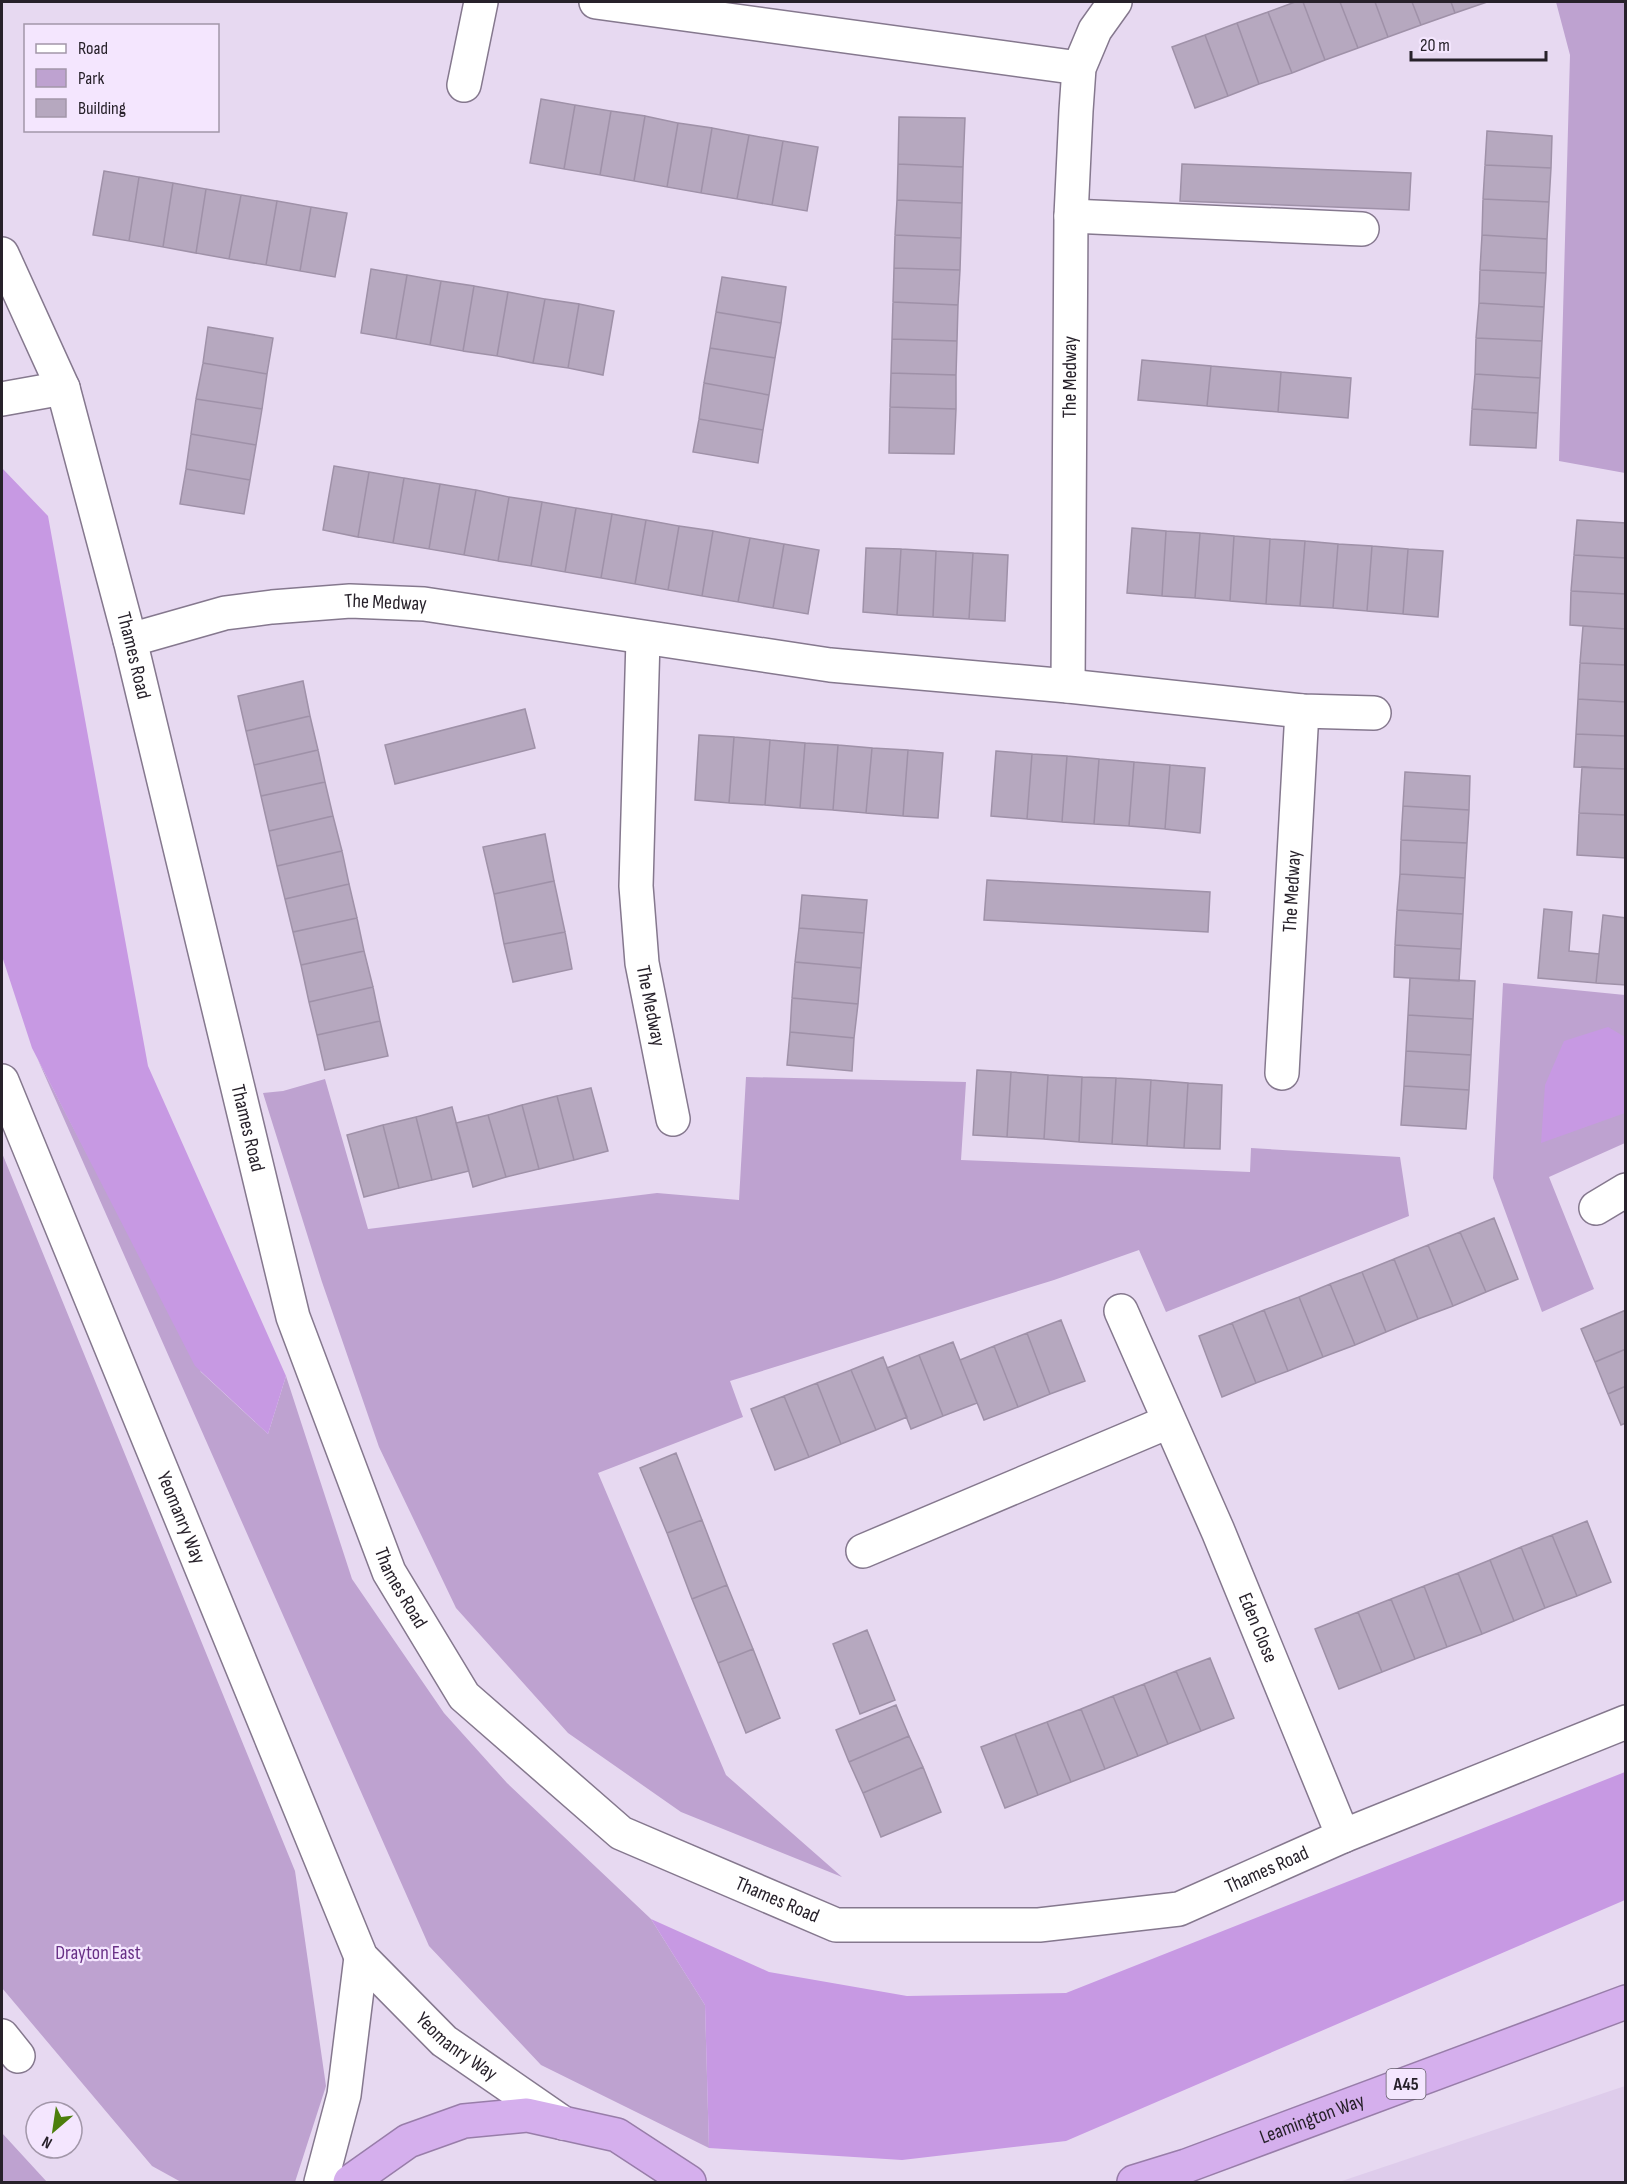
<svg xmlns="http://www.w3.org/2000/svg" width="1627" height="2184" font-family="'Sofia Sans Condensed',sans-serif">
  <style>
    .built { fill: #decceb }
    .green { fill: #bea2d0 }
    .forest { fill: #c799e3 }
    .building { fill: #b6a8bf; stroke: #9f91a8; stroke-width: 1.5 }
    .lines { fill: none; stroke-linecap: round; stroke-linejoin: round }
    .minor-casing { stroke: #85788e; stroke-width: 36 }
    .highway-casing { stroke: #987da9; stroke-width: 36 }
    .minor { stroke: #fff; stroke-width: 33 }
    .highway { stroke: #d5afed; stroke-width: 33 }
    .labels { text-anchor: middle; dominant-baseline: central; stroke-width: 4.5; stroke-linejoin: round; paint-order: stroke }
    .shield { fill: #f4e6fe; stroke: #645c6a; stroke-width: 1.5 }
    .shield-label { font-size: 18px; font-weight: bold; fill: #27212a }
    .street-label { font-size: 20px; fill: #27212a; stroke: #f4e6fe }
    .park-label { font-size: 20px; fill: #683086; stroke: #f4e6fe }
  </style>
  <rect width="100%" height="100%" fill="#e7d9f1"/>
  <!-- built -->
  <path class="built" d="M 1625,2086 L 1625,2182 L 1339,2182 Z"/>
  <!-- green -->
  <path class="green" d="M 1556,2 L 1625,2 L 1625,473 L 1559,461 L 1570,55 Z
    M 1503,983 L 1625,995 L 1625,1143 L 1549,1177 L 1594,1289 L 1542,1312 L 1493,1178 Z
    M 38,1060 L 201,1372 L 268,1434 L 286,1376 L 352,1579 L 444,1713 L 507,1783 L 651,1919 L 705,2005 L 709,2148 L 541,2065 L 429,1946 Z
    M 746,1077 L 966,1082 L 961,1160 L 1250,1172 L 1251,1148 L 1400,1157 L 1409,1216 L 1166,1312 L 1139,1250 L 1054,1280 L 730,1381 L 743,1417 L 598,1473 L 726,1775 L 842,1877 L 681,1812 L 568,1733 L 456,1608 L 379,1447 L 322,1282 L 263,1093 L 283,1091 L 325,1079 L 368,1229 L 657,1193 L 739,1200 Z
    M 2,1153 L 295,1871 L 326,2086 L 295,2182 L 181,2182 L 152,2166 L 2,1988 Z
    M 2,2133 L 47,2182 L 2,2182 Z"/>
  <!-- forest -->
  <path class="forest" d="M 2,468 L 48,516 L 148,1066 L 286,1376 L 268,1434 L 195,1366 L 32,1048 L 2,956 Z
    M 1608,1027 L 1625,1037 L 1625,1113 L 1541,1143 L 1545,1085 L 1564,1041 Z
    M 1625,1772 L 1625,1900 L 1066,2141 L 902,2160 L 709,2148 L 705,2005 L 651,1919 L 769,1972 L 907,1996 L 1066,1993 Z"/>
  <!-- building -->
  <path class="building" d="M 1295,2 L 1303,2 L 1325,60 L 1292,73 L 1268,12 Z
    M 1303,2 L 1340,2 L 1358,48 L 1325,60 Z
    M 1340,2 L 1375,2 L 1388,37 L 1358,48 Z
    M 1375,2 L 1412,2 L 1421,25 L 1388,37 Z
    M 1412,2 L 1451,2 L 1455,13 L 1421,25 Z
    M 1451,2 L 1487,2 L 1455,13 Z
    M 1268,12 L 1292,73 L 1259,84 L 1237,23 Z
    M 1237,23 L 1259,84 L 1228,96 L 1205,35 Z
    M 1205,35 L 1228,96 L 1195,108 L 1172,47 Z
    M 541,99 L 575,105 L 564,169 L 530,163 Z
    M 575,105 L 611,111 L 600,175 L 564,169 Z
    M 611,111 L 645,116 L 634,181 L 600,175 Z
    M 645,116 L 678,123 L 667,187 L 634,181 Z
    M 899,117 L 965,118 L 963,167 L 898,164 Z
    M 678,123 L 712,128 L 701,193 L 667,187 Z
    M 712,128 L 749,135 L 737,199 L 701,193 Z
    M 1487,131 L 1552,136 L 1551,168 L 1485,165 Z
    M 749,135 L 783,141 L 772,205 L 737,199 Z
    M 783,141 L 818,147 L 807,211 L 772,205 Z
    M 898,164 L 963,167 L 962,203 L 897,200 Z
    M 1182,164 L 1411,173 L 1409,210 L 1180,201 Z
    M 1485,165 L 1551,168 L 1549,202 L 1483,199 Z
    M 104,171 L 139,177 L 129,241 L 93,235 Z
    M 139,177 L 173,183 L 163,247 L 129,241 Z
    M 173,183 L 206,189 L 196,253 L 163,247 Z
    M 206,189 L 241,195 L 229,259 L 196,253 Z
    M 241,195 L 277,201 L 266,265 L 229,259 Z
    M 1483,199 L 1549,202 L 1547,239 L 1482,235 Z
    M 897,200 L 962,203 L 961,238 L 895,235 Z
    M 277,201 L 311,207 L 300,271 L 266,265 Z
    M 311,207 L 347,213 L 335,277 L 300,271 Z
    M 895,235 L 961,238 L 960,270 L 894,268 Z
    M 1482,235 L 1547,239 L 1546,273 L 1480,270 Z
    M 894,268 L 960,270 L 958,305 L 893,302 Z
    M 371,269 L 407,275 L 396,339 L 361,333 Z
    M 1480,270 L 1546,273 L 1544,307 L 1479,303 Z
    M 407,275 L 441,281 L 430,345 L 396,339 Z
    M 722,277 L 786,287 L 781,323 L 716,312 Z
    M 441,281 L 474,286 L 463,351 L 430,345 Z
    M 474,286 L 508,292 L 497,356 L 463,351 Z
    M 508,292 L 545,299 L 533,363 L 497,356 Z
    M 545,299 L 579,304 L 568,368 L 533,363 Z
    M 893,302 L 958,305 L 957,341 L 892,339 Z
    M 1479,303 L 1544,307 L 1542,341 L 1476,338 Z
    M 579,304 L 614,311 L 603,375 L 568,368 Z
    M 716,312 L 781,323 L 775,358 L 710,348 Z
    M 208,327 L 273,338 L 267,374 L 203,363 Z
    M 1476,338 L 1542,341 L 1540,378 L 1475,374 Z
    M 892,339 L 957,341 L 956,375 L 891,373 Z
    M 710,348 L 775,358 L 769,395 L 704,383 Z
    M 1142,360 L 1211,366 L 1207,406 L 1138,400 Z
    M 203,363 L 267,374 L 262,409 L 196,399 Z
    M 1211,366 L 1281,372 L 1278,412 L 1207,406 Z
    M 1281,372 L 1351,378 L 1348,418 L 1278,412 Z
    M 891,373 L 956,375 L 956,409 L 890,407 Z
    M 1475,374 L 1540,378 L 1538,413 L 1472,409 Z
    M 704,383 L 769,395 L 763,430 L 699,419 Z
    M 196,399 L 262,409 L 256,445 L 191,434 Z
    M 890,407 L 956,409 L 954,454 L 889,453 Z
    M 1472,409 L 1538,413 L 1536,448 L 1470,445 Z
    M 699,419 L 763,430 L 758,463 L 693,452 Z
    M 191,434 L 256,445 L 250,480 L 186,469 Z
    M 334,466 L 369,472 L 358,537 L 323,530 Z
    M 186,469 L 250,480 L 244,514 L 180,504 Z
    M 369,472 L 404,478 L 393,543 L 358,537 Z
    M 404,478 L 440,484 L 429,549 L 393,543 Z
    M 440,484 L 476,490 L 464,555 L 429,549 Z
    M 476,490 L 509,497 L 498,561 L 464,555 Z
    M 509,497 L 542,502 L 531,566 L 498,561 Z
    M 542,502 L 576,508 L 565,572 L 531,566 Z
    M 576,508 L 612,514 L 601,578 L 565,572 Z
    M 612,514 L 646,520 L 635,584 L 601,578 Z
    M 646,520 L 679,526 L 668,590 L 635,584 Z
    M 1577,520 L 1626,523 L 1626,558 L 1574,555 Z
    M 679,526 L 713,531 L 702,596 L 668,590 Z
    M 1132,528 L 1166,531 L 1162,596 L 1127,593 Z
    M 713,531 L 750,538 L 738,602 L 702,596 Z
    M 1166,531 L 1200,533 L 1195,598 L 1162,596 Z
    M 1200,533 L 1234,536 L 1230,601 L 1195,598 Z
    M 1234,536 L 1270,539 L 1266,604 L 1230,601 Z
    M 750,538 L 784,544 L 773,608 L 738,602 Z
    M 1270,539 L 1305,541 L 1300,606 L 1266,604 Z
    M 1305,541 L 1338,544 L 1333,608 L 1300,606 Z
    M 784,544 L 819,550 L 808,614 L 773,608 Z
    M 1338,544 L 1372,546 L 1367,611 L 1333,608 Z
    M 1372,546 L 1408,549 L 1403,614 L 1367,611 Z
    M 866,548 L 901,549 L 897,615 L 863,612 Z
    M 901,549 L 936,551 L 933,617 L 897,615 Z
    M 1408,549 L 1443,551 L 1438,617 L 1403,614 Z
    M 936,551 L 973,553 L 969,619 L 933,617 Z
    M 973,553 L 1008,555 L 1005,621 L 969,619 Z
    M 1574,555 L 1626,558 L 1626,594 L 1571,591 Z
    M 1571,591 L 1626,594 L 1626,629 L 1570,625 Z
    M 1583,626 L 1626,629 L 1626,665 L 1580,663 Z
    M 1580,663 L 1626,665 L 1626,702 L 1578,699 Z
    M 303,681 L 310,716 L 246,731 L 238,696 Z
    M 1578,699 L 1626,702 L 1626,736 L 1576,734 Z
    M 525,709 L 535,748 L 395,784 L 385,745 Z
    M 310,716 L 318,750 L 254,765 L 246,731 Z
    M 1576,734 L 1626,736 L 1626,769 L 1574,767 Z
    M 699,735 L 734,737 L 729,803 L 695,800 Z
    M 734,737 L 770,740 L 765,805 L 729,803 Z
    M 770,740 L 805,743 L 800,808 L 765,805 Z
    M 805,743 L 838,745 L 833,810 L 800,808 Z
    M 838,745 L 872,748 L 866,813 L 833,810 Z
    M 872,748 L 908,750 L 903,816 L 866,813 Z
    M 318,750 L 325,782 L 261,796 L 254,765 Z
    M 908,750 L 943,753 L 938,818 L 903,816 Z
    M 996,751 L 1032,754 L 1027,819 L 991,816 Z
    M 1032,754 L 1067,756 L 1062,822 L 1027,819 Z
    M 1067,756 L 1099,759 L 1094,824 L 1062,822 Z
    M 1099,759 L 1134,762 L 1129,826 L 1094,824 Z
    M 1134,762 L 1170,765 L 1165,829 L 1129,826 Z
    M 1170,765 L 1205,768 L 1200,833 L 1165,829 Z
    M 1582,767 L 1626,769 L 1626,815 L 1579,813 Z
    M 1405,772 L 1470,776 L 1469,810 L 1403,806 Z
    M 325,782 L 333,816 L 269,831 L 261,796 Z
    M 1403,806 L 1469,810 L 1467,843 L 1401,840 Z
    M 1579,813 L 1626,815 L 1626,858 L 1577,855 Z
    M 333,816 L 342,851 L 277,866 L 269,831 Z
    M 545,834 L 554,881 L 494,894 L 483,847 Z
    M 1401,840 L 1467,843 L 1465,878 L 1400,874 Z
    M 342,851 L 349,884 L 285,899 L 277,866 Z
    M 1400,874 L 1465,878 L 1463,914 L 1397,910 Z
    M 987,880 L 1210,892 L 1208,932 L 984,920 Z
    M 554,881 L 565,932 L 504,944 L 494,894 Z
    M 349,884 L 357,918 L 293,932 L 285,899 Z
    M 802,895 L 867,900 L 864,933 L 799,928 Z
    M 1544,909 L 1572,912 L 1569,951 L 1599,954 L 1596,983 L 1538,978 Z
    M 1397,910 L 1463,914 L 1461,949 L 1395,945 Z
    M 1603,915 L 1626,918 L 1626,985 L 1596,983 Z
    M 357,918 L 364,951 L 301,965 L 293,932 Z
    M 799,928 L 864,933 L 861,968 L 795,962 Z
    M 565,932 L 572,969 L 513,982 L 504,944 Z
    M 1395,945 L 1461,949 L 1459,981 L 1394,977 Z
    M 364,951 L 373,987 L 309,1002 L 301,965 Z
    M 795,962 L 861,968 L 858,1004 L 792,998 Z
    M 1410,978 L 1475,981 L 1473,1019 L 1408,1015 Z
    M 373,987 L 380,1021 L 317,1035 L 309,1002 Z
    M 792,998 L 858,1004 L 854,1038 L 790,1032 Z
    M 1408,1015 L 1473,1019 L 1471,1055 L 1406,1051 Z
    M 380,1021 L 388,1056 L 325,1070 L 317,1035 Z
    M 790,1032 L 854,1038 L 852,1071 L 787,1065 Z
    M 1406,1051 L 1471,1055 L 1469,1090 L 1404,1086 Z
    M 977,1070 L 1011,1072 L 1007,1137 L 973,1135 Z
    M 1011,1072 L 1048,1075 L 1044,1139 L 1007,1137 Z
    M 1048,1075 L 1082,1077 L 1079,1142 L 1044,1139 Z
    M 1082,1077 L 1116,1078 L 1112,1144 L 1079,1142 Z
    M 1116,1078 L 1151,1080 L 1147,1146 L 1112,1144 Z
    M 1151,1080 L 1188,1083 L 1184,1148 L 1147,1146 Z
    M 1188,1083 L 1222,1085 L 1220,1149 L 1184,1148 Z
    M 1404,1086 L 1469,1090 L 1466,1129 L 1401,1125 Z
    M 591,1088 L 608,1151 L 574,1160 L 557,1096 Z
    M 557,1096 L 574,1160 L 539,1169 L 522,1105 Z
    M 522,1105 L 539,1169 L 506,1177 L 488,1115 Z
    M 452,1107 L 469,1171 L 432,1180 L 416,1117 Z
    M 488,1115 L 506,1177 L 473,1187 L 456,1123 Z
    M 416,1117 L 432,1180 L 399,1188 L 383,1125 Z
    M 383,1125 L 399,1188 L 364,1197 L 347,1135 Z
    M 1494,1218 L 1518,1279 L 1486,1292 L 1460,1232 Z
    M 1460,1232 L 1486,1292 L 1453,1306 L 1428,1245 Z
    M 1428,1245 L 1453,1306 L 1418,1319 L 1394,1259 Z
    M 1394,1259 L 1418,1319 L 1386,1332 L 1362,1272 Z
    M 1362,1272 L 1386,1332 L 1355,1345 L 1330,1284 Z
    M 1330,1284 L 1355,1345 L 1323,1357 L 1299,1297 Z
    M 1299,1297 L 1323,1357 L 1288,1371 L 1264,1310 Z
    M 1264,1310 L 1288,1371 L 1256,1383 L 1232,1323 Z
    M 1626,1310 L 1626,1349 L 1595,1362 L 1581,1329 Z
    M 1061,1320 L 1085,1381 L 1050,1394 L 1027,1333 Z
    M 1232,1323 L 1256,1383 L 1222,1397 L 1199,1336 Z
    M 1027,1333 L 1050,1394 L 1018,1407 L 994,1346 Z
    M 953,1342 L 977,1403 L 943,1416 L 919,1355 Z
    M 994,1346 L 1018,1407 L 984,1420 L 960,1360 Z
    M 1626,1349 L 1626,1386 L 1608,1394 L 1595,1362 Z
    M 919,1355 L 943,1416 L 911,1429 L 887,1368 Z
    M 883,1357 L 907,1417 L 876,1430 L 851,1370 Z
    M 851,1370 L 876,1430 L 841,1444 L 817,1383 Z
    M 817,1383 L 841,1444 L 809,1457 L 784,1396 Z
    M 1626,1386 L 1626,1423 L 1621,1425 L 1608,1394 Z
    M 784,1396 L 809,1457 L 775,1470 L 751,1409 Z
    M 676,1453 L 702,1520 L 667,1533 L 640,1468 Z
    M 702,1520 L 727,1585 L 692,1599 L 667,1533 Z
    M 1587,1521 L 1611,1582 L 1577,1596 L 1552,1535 Z
    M 1552,1535 L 1577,1596 L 1545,1608 L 1521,1547 Z
    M 1521,1547 L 1545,1608 L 1514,1621 L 1490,1560 Z
    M 1490,1560 L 1514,1621 L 1482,1634 L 1458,1573 Z
    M 1458,1573 L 1482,1634 L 1447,1647 L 1424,1586 Z
    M 727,1585 L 753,1649 L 718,1663 L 692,1599 Z
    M 1424,1586 L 1447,1647 L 1415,1659 L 1391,1599 Z
    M 1391,1599 L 1415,1659 L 1382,1672 L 1358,1612 Z
    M 1358,1612 L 1382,1672 L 1339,1689 L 1315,1629 Z
    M 867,1630 L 895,1700 L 860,1714 L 833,1644 Z
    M 753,1649 L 780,1718 L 746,1733 L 718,1663 Z
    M 1210,1658 L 1234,1718 L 1201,1731 L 1176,1671 Z
    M 1176,1671 L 1201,1731 L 1168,1744 L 1144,1684 Z
    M 1144,1684 L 1168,1744 L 1138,1756 L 1113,1696 Z
    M 1113,1696 L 1138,1756 L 1105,1769 L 1081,1709 Z
    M 896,1705 L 909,1736 L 849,1762 L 836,1730 Z
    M 1081,1709 L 1105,1769 L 1071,1782 L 1047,1722 Z
    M 1047,1722 L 1071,1782 L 1038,1795 L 1015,1734 Z
    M 1015,1734 L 1038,1795 L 1005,1808 L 981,1747 Z
    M 909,1736 L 923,1767 L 863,1793 L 849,1762 Z
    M 923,1767 L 941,1812 L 881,1837 L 863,1793 Z"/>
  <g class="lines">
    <defs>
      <g id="minor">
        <path d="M 596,2 L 1079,68"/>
        <path d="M 464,85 L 481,2"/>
        <path d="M 1071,216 L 1362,229"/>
        <path id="s1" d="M 2,254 L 63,388 L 130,640 L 293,1317 L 389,1572 L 464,1696 L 621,1833 L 836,1925 L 1039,1925 L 1179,1909 L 1343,1836 L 1626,1722"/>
        <path d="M 2,399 L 63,388"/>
        <path id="s2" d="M 643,639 L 636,886 L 642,963 L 673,1119"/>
        <path id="s3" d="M 130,640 L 225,613 L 272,607 L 350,601 L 424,604 L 830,665 L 1068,686 L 1302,711 L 1374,713"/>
        <path id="s4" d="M 1068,686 L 1071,216 L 1076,111 L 1079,68 L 1095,30 L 1115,2"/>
        <path id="s5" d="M 1282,1073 L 1302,711"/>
        <path id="s6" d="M 2,1081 L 361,1957 L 444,2041 L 563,2123"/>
        <path d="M 1596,1208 L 1626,1190"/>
        <path id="s7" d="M 1121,1311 L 1218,1531 L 1343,1836"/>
        <path d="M 863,1551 L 1168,1422"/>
        <path d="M 2,2036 L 18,2056"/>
        <path d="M 321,2182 L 344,2095 L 361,1957"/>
      </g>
      <g id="highway">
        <path d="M 350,2182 L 408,2141 L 464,2121 L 527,2115 L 617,2135 L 689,2182"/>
        <path id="s8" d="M 1134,2182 L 1186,2166 L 1626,2002"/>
      </g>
    </defs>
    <!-- minor casing -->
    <use href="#minor" class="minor-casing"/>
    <!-- highway casing -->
    <use href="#highway" class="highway-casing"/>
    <!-- minor -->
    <use href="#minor" class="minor"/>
    <!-- highway -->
    <use href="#highway" class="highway"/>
  </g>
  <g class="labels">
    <!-- shield labels -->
    <rect class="shield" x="1386.5" y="2069" width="39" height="30" rx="4.5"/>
    <g class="shield-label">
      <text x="1406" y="2084">A45</text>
    </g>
    <!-- street labels -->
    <g class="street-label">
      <text stroke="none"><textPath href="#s4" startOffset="309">The Medway</textPath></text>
      <text stroke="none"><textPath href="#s3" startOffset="260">The Medway</textPath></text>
      <text stroke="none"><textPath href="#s1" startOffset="424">Thames Road</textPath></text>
      <text stroke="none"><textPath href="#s5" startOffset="182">The Medway</textPath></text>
      <text stroke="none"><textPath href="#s2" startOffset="368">The Medway</textPath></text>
      <text stroke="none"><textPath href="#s1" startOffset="910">Thames Road</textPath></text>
      <text stroke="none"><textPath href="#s6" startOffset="472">Yeomanry Way</textPath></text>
      <text stroke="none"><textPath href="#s1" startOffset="1396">Thames Road</textPath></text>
      <text stroke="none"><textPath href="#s7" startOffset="345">Eden Close</textPath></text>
      <text stroke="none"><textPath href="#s1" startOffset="2404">Thames Road</textPath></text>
      <text stroke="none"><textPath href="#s1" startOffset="1900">Thames Road</textPath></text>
      <text stroke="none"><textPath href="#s6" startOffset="1078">Yeomanry Way</textPath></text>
      <text stroke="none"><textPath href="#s8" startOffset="189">Leamington Way</textPath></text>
    </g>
    <!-- park labels -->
    <g class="park-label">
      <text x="98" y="1953">Drayton East</text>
    </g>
  </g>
  <!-- border -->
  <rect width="1627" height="2184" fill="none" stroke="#27212a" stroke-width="6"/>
  <!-- legend -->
  <rect x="24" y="24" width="195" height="108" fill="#f4e6fe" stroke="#a297a9" stroke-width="1.5"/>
  <rect x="36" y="44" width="30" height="9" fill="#ffffff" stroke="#a297a9" stroke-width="1.5"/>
  <text x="78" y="54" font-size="18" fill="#27212a">Road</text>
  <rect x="36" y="69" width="30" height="18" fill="#bea2d0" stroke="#a297a9" stroke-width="1.5"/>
  <text x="78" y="84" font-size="18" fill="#27212a">Park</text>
  <rect x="36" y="99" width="30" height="18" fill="#b6a8bf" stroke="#a297a9" stroke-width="1.5"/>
  <text x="78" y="114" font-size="18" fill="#27212a">Building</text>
  <!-- north arrow -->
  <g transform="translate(54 2130) rotate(209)"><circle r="28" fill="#f4e6fe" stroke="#a297a9" stroke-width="1.5"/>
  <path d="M0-4.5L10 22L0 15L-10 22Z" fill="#4c7e0c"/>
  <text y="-9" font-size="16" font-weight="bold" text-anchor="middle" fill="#27212a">N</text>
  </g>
  <!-- scale -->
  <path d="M1411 51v9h135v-9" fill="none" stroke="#27212a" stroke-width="3"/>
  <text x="1420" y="51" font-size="18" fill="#27212a" stroke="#f4e6fe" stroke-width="4.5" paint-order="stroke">20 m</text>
</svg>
